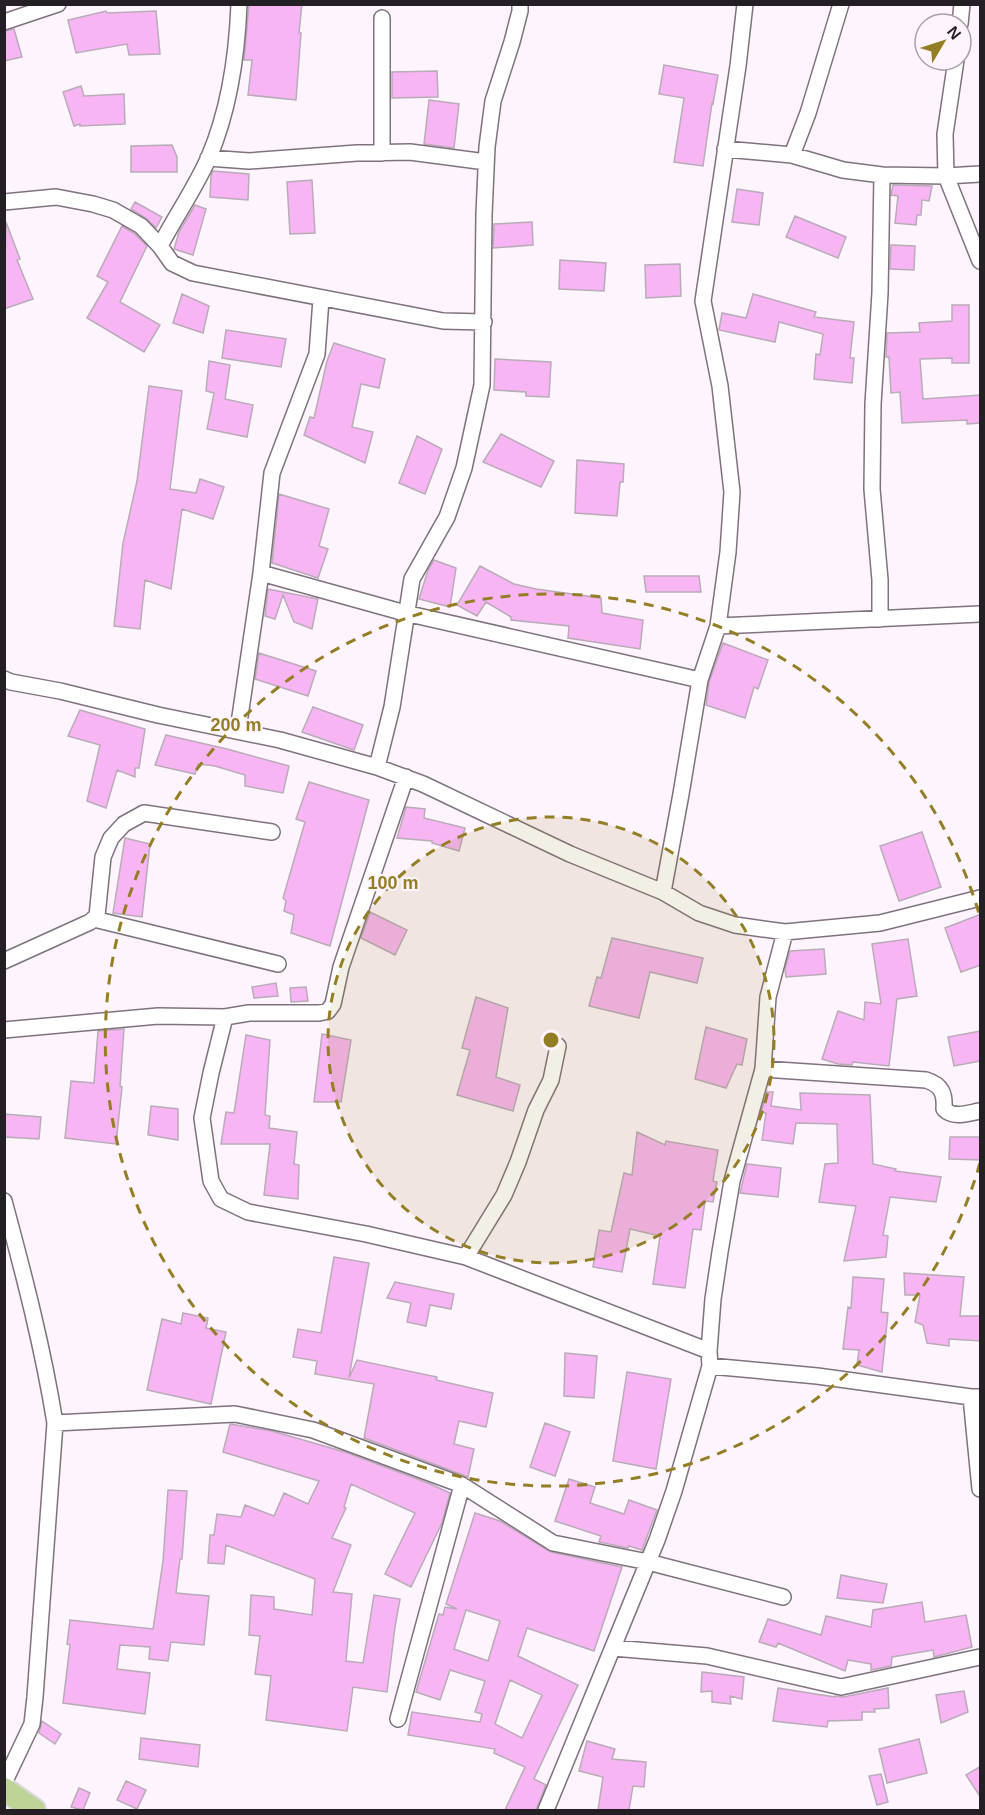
<svg xmlns="http://www.w3.org/2000/svg" width="985" height="1815" font-family="Helvetica,sans-serif">
  <style>
    .building { fill: #f7b5f3; stroke: #b9abb8; stroke-width: 1.5; fill-rule: evenodd }
    .lines { fill: none; stroke-linecap: round; stroke-linejoin: round }
    .street-casing { stroke: #7f727e; stroke-width: 18 }
    .primary-casing { stroke: #d8d7d8; stroke-width: 26 }
    .street { stroke: #fff; stroke-width: 15 }
    .primary { stroke: #bed497; stroke-width: 22 }
    .ring { fill: none; stroke: #947e25; stroke-width: 3; stroke-dasharray: 10 8 }
    .centre { fill: #947e25; stroke: #fef4fd; stroke-width: 3 }
    .ring-label { font-size: 18px; text-anchor: middle; font-weight: bold; fill: #947e25; stroke: #fef4fd; stroke-width: 4.5; stroke-linejoin: round; paint-order: stroke }
  </style>
  <rect width="100%" height="100%" fill="#fef4fd"/>
  <!-- building -->
  <path class="building" d="M 249,4 L 302,4 L 299,33 L 301,33 L 296,100 L 248,95 L 252,60 L 244,60 Z
    M 106,11 L 107,13 L 156,11 L 160,54 L 129,55 L 127,44 L 76,53 L 68,20 Z
    M 14,29 L 22,57 L 4,61 L 4,31 Z
    M 664,65 L 718,75 L 713,104 L 712,103 L 703,166 L 674,162 L 684,98 L 659,94 Z
    M 437,71 L 438,97 L 392,98 L 392,72 Z
    M 81,86 L 84,96 L 124,94 L 125,124 L 80,126 L 80,124 L 74,126 L 63,92 Z
    M 429,100 L 459,104 L 454,148 L 424,144 Z
    M 172,145 L 177,157 L 177,172 L 131,172 L 131,146 Z
    M 213,171 L 249,174 L 248,200 L 210,197 L 211,176 Z
    M 312,180 L 315,233 L 290,234 L 287,182 Z
    M 893,185 L 932,186 L 929,201 L 922,200 L 921,215 L 917,215 L 916,225 L 895,223 L 898,196 L 891,195 Z
    M 737,189 L 763,193 L 759,225 L 732,222 Z
    M 135,202 L 162,217 L 156,228 L 146,218 L 131,209 Z
    M 195,205 L 206,209 L 193,255 L 174,249 L 179,232 Z
    M 795,216 L 846,237 L 838,258 L 786,237 Z
    M 6,222 L 20,259 L 17,260 L 33,299 L 4,309 Z
    M 532,222 L 533,245 L 493,248 L 494,224 Z
    M 122,226 L 135,234 L 147,246 L 120,302 L 160,325 L 144,352 L 87,318 L 108,282 L 97,276 Z
    M 891,245 L 915,246 L 914,270 L 890,269 Z
    M 560,260 L 606,263 L 604,291 L 559,289 Z
    M 680,264 L 681,296 L 646,298 L 645,265 Z
    M 182,294 L 209,306 L 203,333 L 173,323 Z
    M 753,294 L 816,312 L 814,317 L 854,322 L 850,358 L 854,358 L 852,383 L 814,379 L 816,354 L 820,355 L 823,334 L 779,322 L 775,342 L 719,330 L 722,313 L 746,318 Z
    M 952,305 L 969,305 L 969,363 L 952,363 L 952,358 L 920,359 L 923,399 L 981,395 L 981,423 L 967,424 L 967,420 L 902,423 L 900,392 L 891,393 L 889,357 L 886,357 L 887,333 L 920,332 L 919,323 L 952,321 Z
    M 226,330 L 286,339 L 281,367 L 222,358 Z
    M 334,343 L 385,359 L 379,388 L 361,384 L 352,427 L 373,432 L 365,463 L 304,435 L 310,417 L 314,418 L 327,361 Z
    M 495,359 L 551,362 L 549,397 L 526,396 L 526,392 L 494,390 Z
    M 209,361 L 230,365 L 225,399 L 253,405 L 247,437 L 207,429 L 214,393 L 206,391 Z
    M 149,386 L 182,391 L 170,489 L 196,493 L 200,479 L 224,487 L 213,519 L 182,509 L 171,589 L 145,580 L 140,629 L 114,626 L 123,543 L 137,481 Z
    M 501,434 L 554,461 L 541,487 L 483,462 Z
    M 417,436 L 442,449 L 425,494 L 399,483 Z
    M 577,460 L 624,464 L 623,482 L 620,482 L 617,516 L 575,513 Z
    M 279,494 L 329,509 L 319,546 L 328,549 L 318,578 L 272,563 Z
    M 434,560 L 456,568 L 450,607 L 419,599 L 428,570 Z
    M 480,566 L 514,584 L 536,589 L 601,598 L 602,613 L 643,620 L 640,649 L 568,638 L 569,626 L 511,620 L 511,617 L 486,602 L 477,616 L 457,605 Z
    M 644,576 L 699,576 L 701,592 L 646,592 Z
    M 268,589 L 318,599 L 312,629 L 294,622 L 283,595 L 275,619 L 265,616 Z
    M 723,643 L 768,660 L 758,689 L 754,687 L 745,718 L 706,705 L 709,682 Z
    M 259,653 L 316,671 L 308,696 L 255,679 Z
    M 313,707 L 363,725 L 354,750 L 302,732 Z
    M 80,710 L 145,729 L 139,768 L 135,768 L 135,777 L 117,770 L 106,808 L 87,801 L 100,745 L 68,736 Z
    M 166,735 L 227,749 L 289,766 L 283,793 L 245,786 L 245,775 L 215,766 L 198,764 L 195,774 L 155,765 Z
    M 309,782 L 369,800 L 330,946 L 291,933 L 294,915 L 284,911 L 286,901 L 283,898 L 305,822 L 296,819 Z
    M 406,807 L 425,809 L 424,818 L 465,828 L 459,851 L 432,843 L 432,841 L 397,838 Z
    M 922,832 L 941,887 L 899,901 L 880,846 Z
    M 125,838 L 150,844 L 142,917 L 113,913 Z
    M 370,912 L 407,930 L 395,955 L 361,938 Z
    M 981,914 L 981,965 L 961,972 L 945,928 Z
    M 612,938 L 703,958 L 697,983 L 650,972 L 639,1018 L 589,1006 L 597,977 L 601,978 Z
    M 908,939 L 917,996 L 897,999 L 889,1066 L 853,1062 L 852,1065 L 838,1064 L 822,1059 L 838,1011 L 864,1020 L 865,1002 L 881,1004 L 872,944 Z
    M 824,949 L 826,974 L 786,977 L 785,969 L 790,951 Z
    M 276,983 L 278,996 L 254,998 L 252,987 Z
    M 306,987 L 308,1001 L 291,1002 L 290,988 Z
    M 476,997 L 508,1008 L 496,1077 L 520,1085 L 513,1111 L 457,1095 L 470,1050 L 462,1048 Z
    M 706,1027 L 747,1039 L 742,1065 L 737,1064 L 726,1088 L 695,1079 Z
    M 124,1029 L 120,1086 L 122,1087 L 116,1144 L 65,1138 L 71,1081 L 94,1083 L 98,1031 Z
    M 981,1031 L 981,1061 L 954,1066 L 948,1037 Z
    M 322,1034 L 351,1040 L 341,1102 L 314,1102 Z
    M 246,1035 L 270,1040 L 265,1115 L 270,1116 L 269,1128 L 297,1132 L 294,1164 L 299,1165 L 298,1199 L 264,1195 L 270,1144 L 221,1144 L 226,1112 L 234,1113 Z
    M 767,1092 L 773,1092 L 771,1106 L 801,1110 L 800,1093 L 870,1095 L 873,1164 L 896,1169 L 895,1171 L 941,1177 L 936,1202 L 890,1197 L 883,1235 L 888,1236 L 886,1257 L 844,1261 L 856,1206 L 819,1202 L 825,1164 L 838,1163 L 837,1124 L 796,1123 L 793,1144 L 762,1140 L 766,1113 L 761,1112 Z
    M 151,1106 L 178,1109 L 178,1140 L 148,1135 Z
    M 4,1114 L 41,1117 L 39,1139 L 4,1137 Z
    M 637,1132 L 665,1145 L 666,1141 L 718,1150 L 713,1181 L 717,1182 L 713,1202 L 705,1201 L 701,1230 L 693,1229 L 685,1288 L 653,1284 L 660,1236 L 630,1229 L 622,1272 L 593,1267 L 599,1230 L 611,1232 L 624,1173 L 632,1175 Z
    M 950,1137 L 981,1137 L 981,1160 L 949,1159 Z
    M 747,1164 L 781,1168 L 778,1197 L 740,1193 Z
    M 334,1257 L 369,1263 L 349,1378 L 357,1360 L 437,1377 L 436,1380 L 493,1393 L 486,1427 L 459,1421 L 454,1444 L 474,1449 L 468,1477 L 364,1438 L 374,1384 L 315,1374 L 317,1361 L 293,1357 L 298,1329 L 321,1333 Z
    M 904,1273 L 964,1277 L 960,1316 L 981,1316 L 981,1341 L 949,1339 L 949,1346 L 927,1343 L 923,1325 L 915,1322 L 920,1295 L 905,1295 Z
    M 853,1277 L 884,1279 L 881,1312 L 888,1313 L 882,1372 L 857,1365 L 859,1350 L 843,1349 L 848,1307 L 851,1308 Z
    M 395,1282 L 454,1294 L 451,1309 L 430,1305 L 426,1326 L 407,1322 L 411,1303 L 387,1298 Z
    M 183,1313 L 208,1318 L 206,1328 L 226,1332 L 211,1404 L 147,1390 L 162,1319 L 181,1324 Z
    M 565,1353 L 597,1356 L 594,1398 L 564,1396 Z
    M 627,1372 L 671,1379 L 656,1469 L 613,1461 Z
    M 545,1423 L 570,1432 L 555,1476 L 530,1467 Z
    M 230,1424 L 272,1431 L 345,1452 L 428,1483 L 450,1493 L 442,1523 L 411,1587 L 385,1574 L 415,1513 L 351,1484 L 344,1507 L 346,1508 L 332,1538 L 351,1545 L 333,1592 L 352,1594 L 346,1661 L 363,1663 L 374,1595 L 400,1599 L 395,1627 L 387,1692 L 353,1687 L 347,1731 L 266,1720 L 271,1676 L 255,1674 L 260,1636 L 249,1635 L 251,1595 L 274,1597 L 274,1609 L 312,1615 L 315,1579 L 226,1545 L 224,1564 L 208,1563 L 210,1535 L 214,1535 L 217,1514 L 241,1517 L 245,1505 L 274,1516 L 284,1493 L 308,1504 L 319,1481 L 223,1452 Z
    M 569,1479 L 595,1487 L 590,1503 L 624,1514 L 629,1500 L 657,1510 L 642,1550 L 629,1546 L 628,1548 L 599,1542 L 601,1536 L 555,1521 Z
    M 168,1490 L 187,1491 L 182,1559 L 180,1559 L 176,1593 L 209,1596 L 204,1645 L 171,1642 L 168,1661 L 149,1659 L 150,1647 L 120,1645 L 117,1669 L 150,1673 L 145,1714 L 63,1703 L 70,1645 L 67,1644 L 70,1620 L 153,1629 L 163,1561 Z
    M 475,1513 L 500,1521 L 551,1552 L 622,1567 L 594,1651 L 527,1628 L 518,1656 L 578,1685 L 534,1779 L 546,1785 L 536,1810 L 505,1810 L 525,1767 L 494,1753 L 495,1749 L 408,1735 L 412,1712 L 480,1722 L 482,1714 L 475,1712 L 485,1681 L 450,1670 L 440,1700 L 416,1692 L 439,1614 L 443,1615 L 445,1607 L 457,1609 L 446,1604 ZM 466,1610 L 500,1621 L 488,1661 L 454,1649 ZM 510,1680 L 542,1695 L 522,1738 L 495,1724 Z
    M 841,1575 L 887,1584 L 883,1603 L 837,1598 Z
    M 922,1602 L 925,1622 L 966,1615 L 972,1647 L 934,1657 L 933,1650 L 892,1657 L 891,1666 L 871,1670 L 871,1664 L 848,1660 L 845,1671 L 778,1643 L 776,1647 L 759,1642 L 768,1619 L 821,1635 L 826,1616 L 871,1627 L 873,1610 Z
    M 702,1672 L 744,1677 L 742,1699 L 730,1696 L 731,1704 L 712,1702 L 712,1691 L 701,1692 Z
    M 778,1688 L 835,1697 L 835,1696 L 843,1697 L 888,1688 L 889,1708 L 874,1709 L 875,1712 L 862,1712 L 862,1720 L 828,1721 L 827,1727 L 773,1721 Z
    M 964,1691 L 968,1712 L 941,1723 L 936,1695 Z
    M 42,1721 L 61,1734 L 55,1744 L 39,1733 Z
    M 141,1738 L 200,1745 L 198,1767 L 139,1759 Z
    M 919,1739 L 927,1773 L 887,1783 L 879,1749 Z
    M 587,1741 L 615,1749 L 612,1759 L 646,1762 L 644,1787 L 633,1786 L 629,1810 L 598,1810 L 603,1777 L 579,1771 Z
    M 981,1766 L 981,1798 L 966,1775 Z
    M 881,1774 L 888,1802 L 877,1805 L 869,1776 Z
    M 126,1781 L 146,1790 L 137,1809 L 117,1800 Z
    M 79,1788 L 90,1793 L 83,1810 L 71,1807 Z"/>
  <g class="lines">
    <defs>
      <path id="street" d="M 4,22 L 58,4
        M 960,24 L 962,4
        M 956,60 L 945,134 L 946,176 L 980,261
        M 725,149 L 792,155 L 843,170 L 882,175 L 946,176 L 980,174
        M 382,153 L 382,18
        M 792,155 L 808,113 L 841,4
        M 208,158 L 249,161 L 357,153 L 410,152 L 486,162
        M 4,202 L 56,197 L 93,204 L 113,210 L 141,226 L 160,246 L 172,263 L 193,273 L 443,321 L 484,322
        M 160,246 C 175,217 196,187 209,157 C 229,110 237,56 239,4
        M 261,573 L 405,613 L 700,680
        M 880,619 L 880,580 L 872,489 L 873,404 L 880,293 L 882,175
        M 718,626 L 980,614
        M 4,679 L 11,682 L 60,691 L 158,715 L 280,740 L 377,767 L 423,784 L 570,854 L 663,892 L 699,913 L 735,925 L 785,932 L 880,923 L 980,898
        M 238,730 L 261,573 L 272,473 L 317,354 L 321,299
        M 377,767 L 392,707 L 412,579 L 447,517 L 464,468 L 482,385 L 484,214 L 487,147 L 493,101 L 512,42 L 520,11 L 520,4
        M 663,892 L 681,794 L 700,680 L 718,626 L 728,552 L 732,492 L 720,386 L 703,301 L 738,66 L 745,4
        M 94,919 L 278,964
        M 4,961 L 90,922 L 97,916 L 103,857 L 111,838 L 124,824 L 144,813 L 272,832
        M 225,1017 L 211,1073 L 202,1118 L 211,1181 L 221,1199 L 248,1212 L 366,1234 L 466,1257 L 709,1351
        M 4,1030 L 158,1016 L 225,1017 L 249,1013 L 319,1013 L 328,1011 L 333,1004 L 341,967 L 406,777
        M 763,1069 L 926,1080 C 942,1085 945,1094 944,1109 C 954,1119 968,1113 980,1111
        M 4,1201 C 24,1275 43,1348 55,1423 L 35,1697 L 32,1724 L 4,1783
        M 466,1257 L 504,1195 L 518,1162 L 536,1110 L 551,1080 L 558,1046
        M 710,1366 L 817,1376 L 971,1397 L 980,1397
        M 971,1397 L 980,1489
        M 55,1423 L 235,1414 L 313,1430 L 462,1485 L 553,1543 L 648,1562 L 783,1597
        M 613,1648 L 707,1656 L 841,1687 L 980,1657
        M 398,1719 L 462,1485
        M 546,1810 L 657,1540 L 674,1491 L 710,1366 L 709,1351 L 713,1299 L 720,1252 L 732,1181 L 763,1069 L 768,997 L 785,932"/>
      <path id="primary" d="M 4,1789 L 34,1810"/>
    </defs>
    <!-- street casing -->
    <use href="#street" class="street-casing"/>
    <!-- primary casing -->
    <use href="#primary" class="primary-casing"/>
    <!-- street -->
    <use href="#street" class="street"/>
    <!-- primary -->
    <use href="#primary" class="primary"/>
  </g>
  <!-- distance rings -->
  <circle cx="551" cy="1040" r="223" fill="#947e25" fill-opacity=".12"/>
  <g class="ring">
    <circle cx="551" cy="1040" r="223"/>
    <path d="M980 1163A446 446 0 1 1 980 917"/>
  </g>
  <circle cx="551" cy="1040" r="9" class="centre"/>
  <g class="ring-label">
    <text x="236" y="731">200 m</text>
    <text x="393" y="889">100 m</text>
  </g>
  <!-- border -->
  <rect width="985" height="1815" fill="none" stroke="#241f24" stroke-width="12"/>
  <!-- north arrow -->
  <g transform="translate(943 42) rotate(51)"><circle r="28" fill="#fef4fd" stroke="#a79fa6" stroke-width="1.5"/>
  <path d="M0-4.5L10 22L0 15L-10 22Z" fill="#947e25"/>
  <text y="-9" font-size="16" font-weight="bold" text-anchor="middle" fill="#241f24">N</text>
  </g>
</svg>
